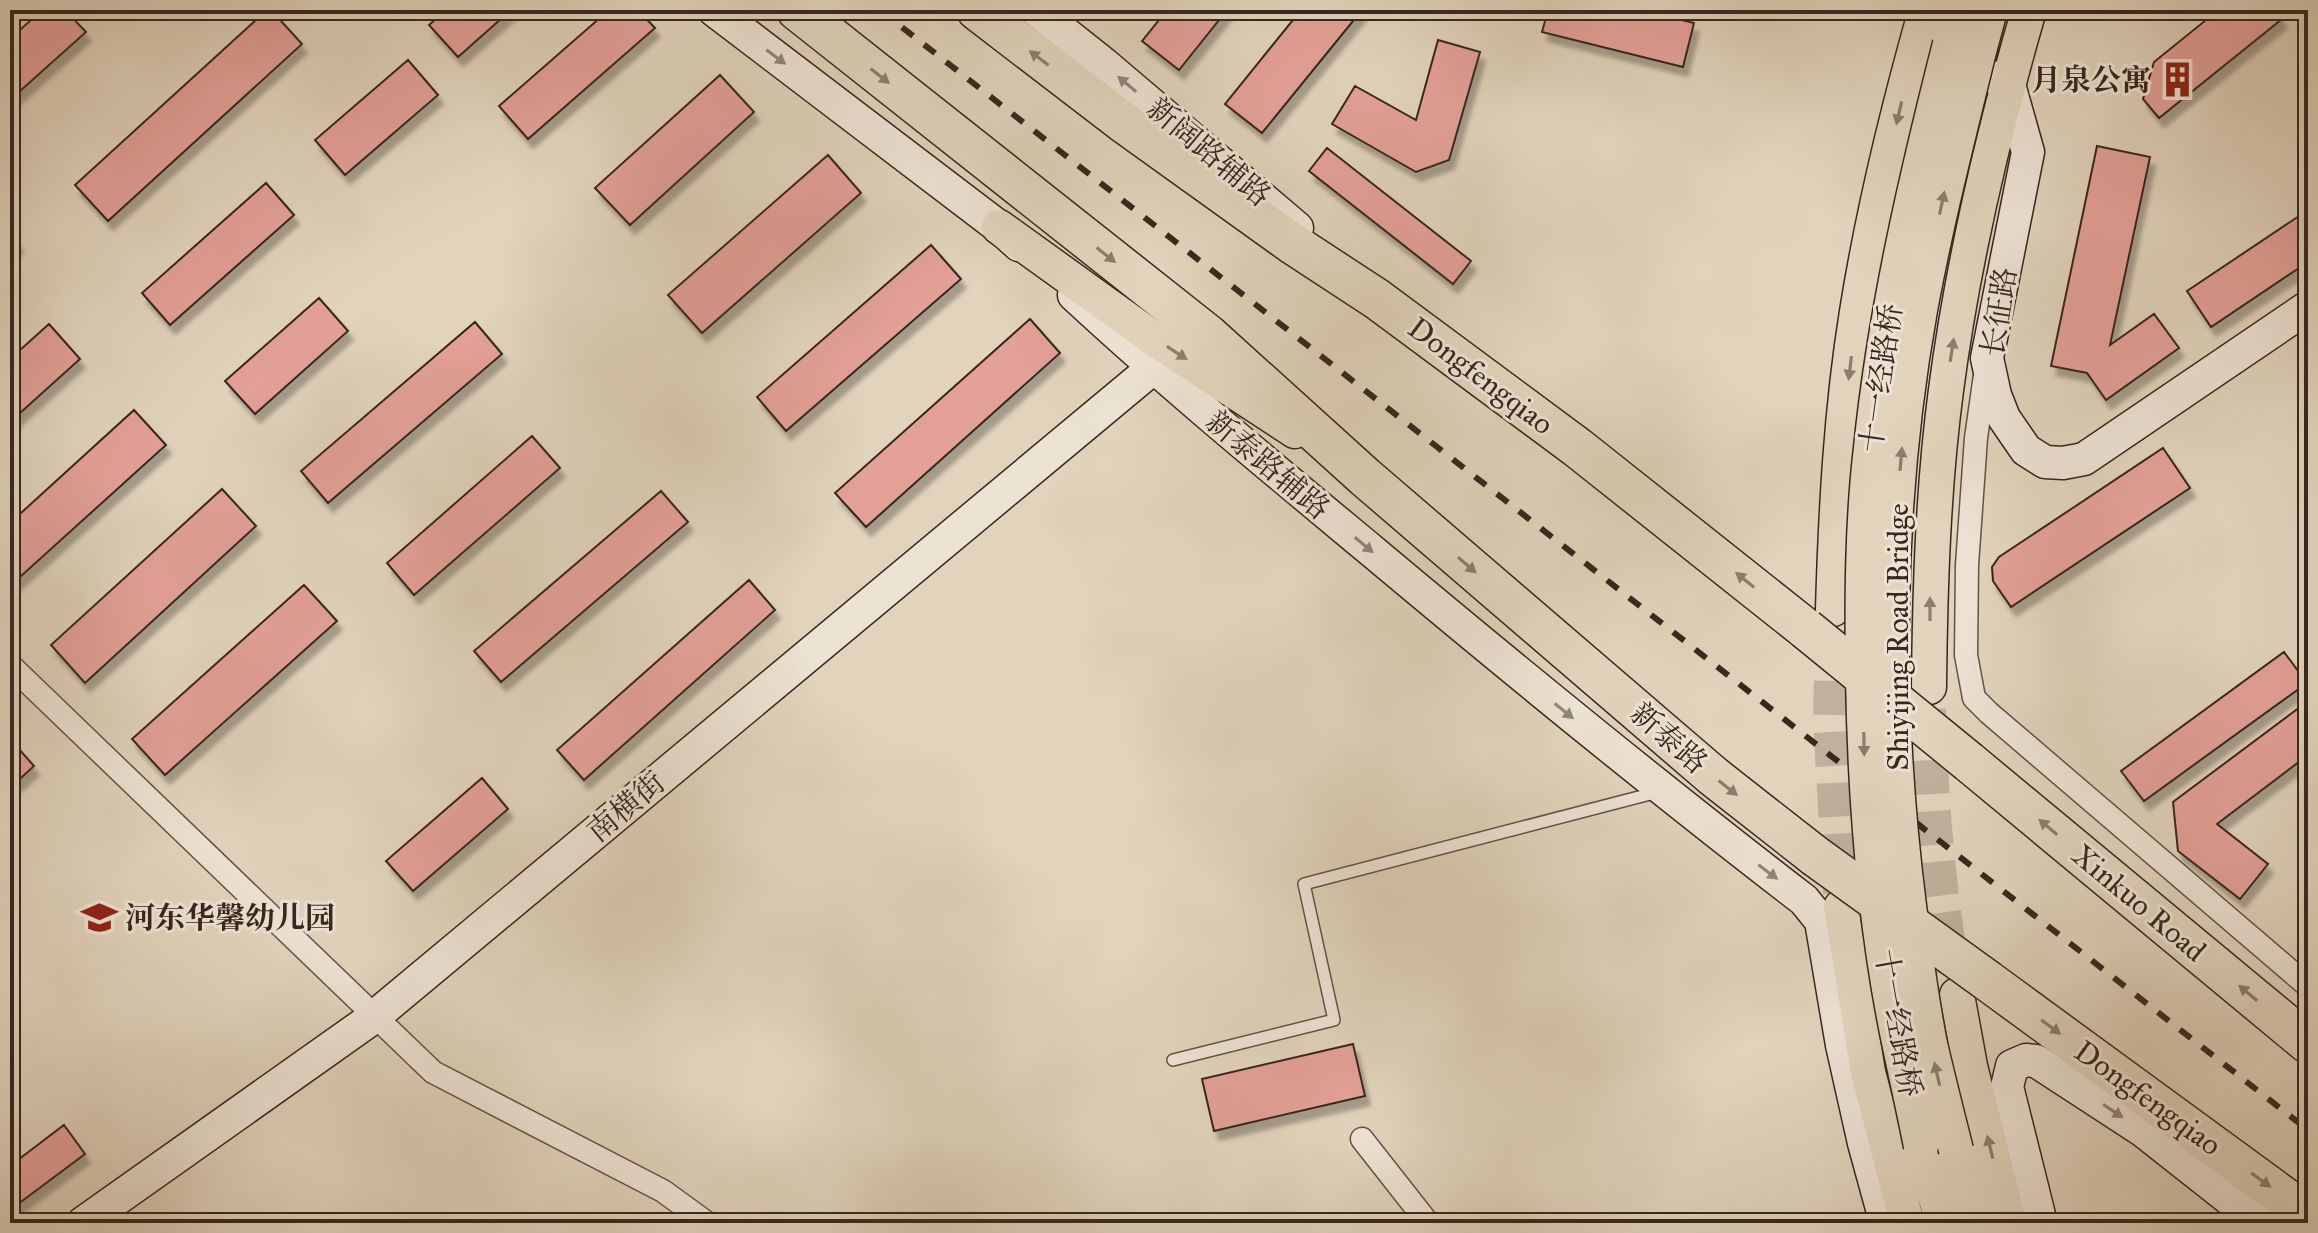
<svg xmlns="http://www.w3.org/2000/svg" width="2318" height="1233" font-family="'IM FELL Great Primer','Noto Serif SC',serif">
  <style>
    .building { fill: #e3a097; stroke: #38271f; stroke-width: 2; filter: url(#shadow) }
    .lines { fill: none; stroke-linecap: round; stroke-linejoin: round }
    .primary-tunnel { stroke: #bfb19d; stroke-width: 34; stroke-dasharray: 34 17; stroke-linecap: butt }
    .lane-casing { stroke: #625246; stroke-width: 14 }
    .street-casing { stroke: #625246; stroke-width: 25 }
    .secondary-casing { stroke: #38271f; stroke-width: 35 }
    .primary-casing { stroke: #38271f; stroke-width: 37 }
    .highway-casing { stroke: #38271f; stroke-width: 43 }
    .lane { stroke: #ece2d3; stroke-width: 11 }
    .street { stroke: #ece2d3; stroke-width: 22 }
    .secondary { stroke: #ece2d3; stroke-width: 32 }
    .primary { stroke: #e1d3bc; stroke-width: 34 }
    .highway { stroke: #e1d3bc; stroke-width: 40 }
    .rail { stroke: #38271f; stroke-width: 6; stroke-dasharray: 14 14; stroke-linecap: butt }
    .primary-bridge-casing { stroke: #38271f; stroke-width: 37; stroke-linecap: butt }
    .highway-bridge-casing { stroke: #38271f; stroke-width: 43; stroke-linecap: butt }
    .primary-bridge { stroke: #e1d3bc; stroke-width: 34 }
    .highway-bridge { stroke: #e1d3bc; stroke-width: 40 }
    .oneway { fill: #928479 }
    .oneway2 { fill: #8c7d6e }
    .labels { text-anchor: middle; dominant-baseline: central; stroke-width: 6; stroke-linejoin: round; paint-order: stroke }
    .poi-label { font-size: 30px; font-weight: bold; fill: #38271f; stroke: #ece2d3; text-anchor: end }
    .street-label { font-size: 30px; fill: #38271f; stroke: #ece2d3 }
  </style>
  <defs>
    <filter id="shadow"><feDropShadow dx="5" dy="9" stdDeviation="2" flood-color="#0004"/></filter>
  </defs>
  <rect width="100%" height="100%" fill="#e1d3bc"/>
  <filter id="stains"><feTurbulence type="fractalNoise" baseFrequency=".0025" numOctaves="4"/><feColorMatrix values="0 0 0 0 .2 0 0 0 0 .09 0 0 0 0 .02 0 0 0 .5 -.17"/></filter>
  <radialGradient id="worn" r=".72"><stop offset=".6" stop-color="#630" stop-opacity="0"/><stop offset="1" stop-color="#630" stop-opacity=".3"/></radialGradient>
  <!-- building -->
  <path class="building" d="M 42,10 L 65,10 L 86,32 L 10,100 L 10,39 Z
    M 267,10 L 271,10 L 302,44 L 108,221 L 75,185 Z
    M 446,10 L 511,10 L 458,57 L 429,25 Z
    M 609,10 L 638,10 L 655,28 L 528,139 L 499,106 Z
    M 1167,10 L 1227,10 L 1179,70 L 1142,41 Z
    M 1301,10 L 1362,10 L 1262,133 L 1225,104 Z
    M 1548,10 L 1641,10 L 1694,23 L 1683,67 L 1542,32 Z
    M 2214,10 L 2275,10 L 2282,19 L 2159,118 L 2143,99 L 2154,62 L 2216,12 Z
    M 1438,40 L 1480,52 L 1449,160 L 1416,172 L 1332,124 L 1355,86 L 1416,120 Z
    M 408,60 L 438,95 L 345,175 L 315,140 Z
    M 720,75 L 754,112 L 630,225 L 595,188 Z
    M 2097,146 L 2150,157 L 2110,345 L 2154,314 L 2179,348 L 2106,400 L 2087,373 L 2051,366 Z
    M 1327,148 L 1471,261 L 1453,284 L 1309,171 Z
    M 828,155 L 861,193 L 702,333 L 668,295 Z
    M 266,183 L 294,215 L 170,325 L 142,293 Z
    M 2308,210 L 2308,262 L 2211,327 L 2187,291 Z
    M 10,234 L 18,243 L 10,251 Z
    M 931,245 L 961,279 L 786,431 L 757,397 Z
    M 319,298 L 348,331 L 255,414 L 225,381 Z
    M 1030,319 L 1060,353 L 866,527 L 835,493 Z
    M 475,322 L 502,354 L 328,503 L 301,471 Z
    M 49,324 L 80,359 L 10,422 L 10,359 Z
    M 134,410 L 166,445 L 10,586 L 10,523 Z
    M 532,436 L 560,468 L 414,595 L 387,563 Z
    M 2163,448 L 2190,488 L 2011,607 L 1993,581 L 1992,567 L 1999,557 Z
    M 222,489 L 256,526 L 85,683 L 51,645 Z
    M 661,491 L 688,522 L 501,682 L 474,651 Z
    M 749,580 L 775,610 L 584,780 L 557,750 Z
    M 304,585 L 337,621 L 165,775 L 132,739 Z
    M 2284,652 L 2307,683 L 2144,801 L 2121,771 Z
    M 2308,701 L 2308,755 L 2217,824 L 2268,864 L 2240,899 L 2178,851 L 2173,802 Z
    M 10,739 L 34,766 L 10,788 Z
    M 482,778 L 508,809 L 413,891 L 386,861 Z
    M 1353,1044 L 1365,1096 L 1214,1131 L 1202,1079 Z
    M 64,1125 L 85,1154 L 10,1210 L 10,1166 Z"/>
  <g class="lines">
    <!-- primary-tunnel -->
    <path class="primary-tunnel" d="M 1832,630 L 1830,720 L 1840,893
      M 1929,709 C 1931,798 1938,883 1953,971"/>
    <defs>
      <path id="lane" d="M 1173,1060 L 1334,1020 L 1304,884 L 1658,792"/>
      <path id="street" d="M 1985,375 L 1976,438 L 1967,565 L 1966,655 L 1974,698 L 1989,713 L 2308,986
        M 10,665 L 433,1072 L 663,1191 L 707,1223
        M 1362,1139 L 1428,1223"/>
      <path id="secondary" d="M 714,10 L 999,227 L 1019,245
        M 1036,10 L 1104,64 L 1297,228
        M 1947,66 L 2008,81 L 2028,152 L 1987,358 L 1995,395 L 2004,418 L 2026,450 L 2045,462 L 2063,463 L 2084,459 L 2308,307
        M 1074,295 C 1170,384 1271,467 1372,551 C 1514,670 1657,787 1804,900 L 1821,921 L 1842,1045 L 1864,1143 L 1886,1223
        M 83,1223 L 374,1017 L 1153,368
        M 2041,1223 L 2007,1087 L 2012,1066 L 2026,1060 L 2036,1061 L 2142,1130 L 2260,1223"/>
      <path id="primary" d="M 1950,44 L 1959,10
        M 1979,51 L 1990,10
        M 999,227 L 1153,338 L 1295,431
        M 1833,609 C 1836,510 1841,411 1857,312 C 1873,211 1898,109 1926,10
        M 1929,687 C 1930,587 1933,488 1946,390 C 1963,261 1993,134 2029,10
        M 1841,907 L 1868,1072 L 1907,1223
        M 1957,995 L 1970,1066 L 2009,1223
        M 1921,1146 L 1943,1223
        M 1956,1150 L 1974,1223"/>
      <path id="highway" d="M 797,10 L 1208,335 L 1365,477 L 1713,776 L 1815,856
        M 977,10 L 1123,122 L 1293,244 L 1377,299 L 1578,448 L 1806,629
        M 1969,762 L 2308,1043
        M 1988,981 L 2308,1215"/>
    </defs>
    <!-- lane casing -->
    <use href="#lane" class="lane-casing"/>
    <!-- street casing -->
    <use href="#street" class="street-casing"/>
    <!-- secondary casing -->
    <use href="#secondary" class="secondary-casing"/>
    <!-- primary casing -->
    <use href="#primary" class="primary-casing"/>
    <!-- highway casing -->
    <use href="#highway" class="highway-casing"/>
    <!-- lane -->
    <use href="#lane" class="lane"/>
    <!-- street -->
    <use href="#street" class="street"/>
    <!-- secondary -->
    <use href="#secondary" class="secondary"/>
    <!-- primary -->
    <use href="#primary" class="primary"/>
    <!-- highway -->
    <use href="#highway" class="highway"/>
    <!-- rail -->
    <path class="rail" d="M 880,10 L 2308,1130"/>
    <defs>
      <path id="primary-bridge" d="M 1921,1146 C 1913,1105 1903,1063 1895,1022 C 1873,909 1865,793 1863,678 C 1862,602 1862,524 1871,448 C 1885,311 1916,178 1950,44
        M 1956,1150 C 1947,1114 1938,1079 1930,1044 C 1921,999 1915,952 1909,906 C 1884,710 1885,505 1920,310 C 1936,223 1958,137 1979,51"/>
      <path id="highway-bridge" d="M 1806,629 L 1969,762
        M 1815,856 L 1988,981"/>
    </defs>
    <!-- primary-bridge casing -->
    <use href="#primary-bridge" class="primary-bridge-casing"/>
    <!-- highway-bridge casing -->
    <use href="#highway-bridge" class="highway-bridge-casing"/>
    <!-- primary-bridge -->
    <use href="#primary-bridge" class="primary-bridge"/>
    <!-- highway-bridge -->
    <use href="#highway-bridge" class="highway-bridge"/>
  </g>
  <!-- one-way arrows -->
  <defs><path id="oneway-solid" d="M-6-.8H1V-3.2L6.5 0L1 3.2V.8H-6Z" transform="scale(2)"/></defs>
  <g class="oneway">
    <use href="#oneway-solid" transform="translate(776 57) rotate(37)"/>
    <use href="#oneway-solid" transform="translate(1127 84) rotate(-140)"/>
    <use href="#oneway-solid" transform="translate(1364 545) rotate(40)"/>
    <use href="#oneway-solid" transform="translate(1564 711) rotate(39)"/>
    <use href="#oneway-solid" transform="translate(1768 872) rotate(37)"/>
    <use href="#oneway-solid" transform="translate(2113 1111) rotate(34)"/>
  </g>
  <g class="oneway2">
    <use href="#oneway-solid" transform="translate(1039 58) rotate(-143)"/>
    <use href="#oneway-solid" transform="translate(880 76) rotate(38)"/>
    <use href="#oneway-solid" transform="translate(1899 113) rotate(103)"/>
    <use href="#oneway-solid" transform="translate(1942 203) rotate(-78)"/>
    <use href="#oneway-solid" transform="translate(1106 255) rotate(38)"/>
    <use href="#oneway-solid" transform="translate(1952 350) rotate(-81)"/>
    <use href="#oneway-solid" transform="translate(1177 353) rotate(33)"/>
    <use href="#oneway-solid" transform="translate(1850 368) rotate(97)"/>
    <use href="#oneway-solid" transform="translate(1901 459) rotate(-85)"/>
    <use href="#oneway-solid" transform="translate(1467 565) rotate(41)"/>
    <use href="#oneway-solid" transform="translate(1745 580) rotate(-141)"/>
    <use href="#oneway-solid" transform="translate(1930 609) rotate(-90)"/>
    <use href="#oneway-solid" transform="translate(1864 744) rotate(89)"/>
    <use href="#oneway-solid" transform="translate(1728 788) rotate(38)"/>
    <use href="#oneway-solid" transform="translate(2048 827) rotate(-140)"/>
    <use href="#oneway-solid" transform="translate(2248 993) rotate(-140)"/>
    <use href="#oneway-solid" transform="translate(2051 1027) rotate(36)"/>
    <use href="#oneway-solid" transform="translate(1937 1074) rotate(-103)"/>
    <use href="#oneway-solid" transform="translate(1990 1147) rotate(-104)"/>
    <use href="#oneway-solid" transform="translate(2261 1180) rotate(36)"/>
  </g>
  <!-- icons -->
  <defs>
    <symbol id="building-bare" viewBox="-9 -9 18 18"><path d="M-4-6H4V6H1V3H-1V6H-4ZM-2.5-4.3h1.7v1.8h-1.7ZM.8-4.3h1.7v1.8H.8ZM-2.5-1h1.7V.8h-1.7ZM.8-1h1.7V.8H.8Z" fill="#8f2418" stroke="#ece2d3" stroke-width="2.5" paint-order="stroke"/></symbol>
    <symbol id="school-bare" viewBox="-9 -9 18 18"><path d="M0-5L7-2L0 1L-7-2ZM-4 1L0 2.5L4 1V4Q0 6-4 4Z" fill="#8f2418" stroke="#ece2d3" stroke-width="2.5" paint-order="stroke"/></symbol>
  </defs>
  <g fill-rule="evenodd">
    <use href="#building-bare" x="2152" y="54" width="51" height="51"/>
    <use href="#school-bare" x="74" y="892" width="51" height="51"/>
  </g>
  <g class="labels">
    <!-- poi labels -->
    <g class="poi-label">
      <text x="2151" y="80">月泉公寓</text>
      <text x="125" y="918" text-anchor="start">河东华馨幼儿园</text>
    </g>
    <!-- street labels -->
    <g class="street-label">
      <text transform="translate(1209 152) rotate(40)">新阔路辅路</text>
      <text transform="translate(1999 312) rotate(-81)">长征路</text>
      <text transform="translate(1481 376) rotate(37)">Dongfengqiao</text>
      <text transform="translate(1881 378) rotate(-82)">十一经路桥</text>
      <text transform="translate(1268 465) rotate(40)">新泰路辅路</text>
      <text transform="translate(1898 637) rotate(-90)">Shiyijing Road Bridge</text>
      <text transform="translate(1669 738) rotate(41)">新泰路</text>
      <text transform="translate(626 807) rotate(-40)">南横街</text>
      <text transform="translate(2139 903) rotate(40)">Xinkuo Road</text>
      <text transform="translate(1898 1023) rotate(80)">十一经路桥</text>
      <text transform="translate(2148 1098) rotate(36)">Dongfengqiao</text>
    </g>
  </g>
  <!-- margin -->
  <rect width="2318" height="1233" fill="none" stroke="#e1d3bc" stroke-width="40"/>
  <rect x="12" y="12" width="2294" height="1209" fill="none" stroke="#38271f" stroke-width="4"/>
  <rect x="20" y="20" width="2278" height="1193" fill="none" stroke="#38271f" stroke-width="2"/>
  <rect width="100%" height="100%" filter="url(#stains)"/>
  <rect width="100%" height="100%" fill="url(#worn)"/>
</svg>
